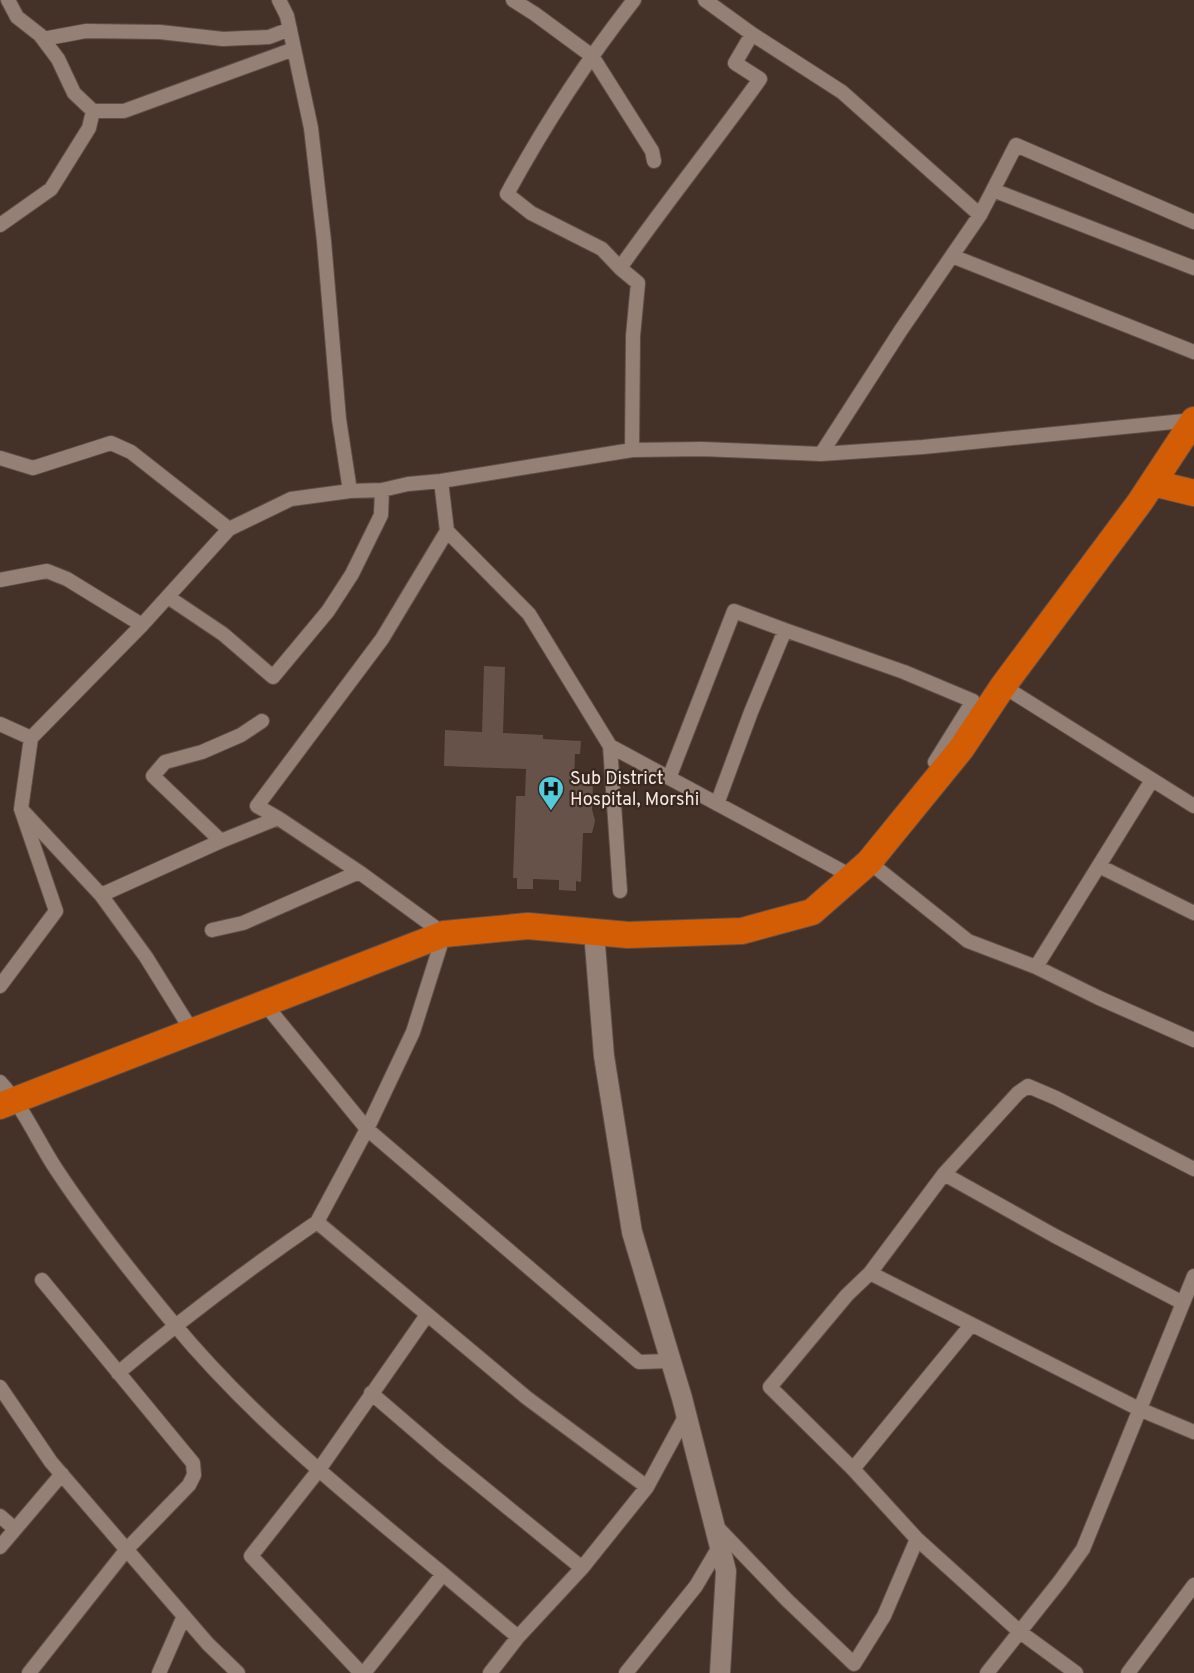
<svg xmlns="http://www.w3.org/2000/svg" width="1194" height="1673" font-family="Overpass,sans-serif">
  <style>
    .building { fill: #665249 }
    .lines { fill: none; stroke-linecap: round; stroke-linejoin: round }
    .street-casing { stroke: #5f4f48; stroke-width: 16 }
    .secondary-casing { stroke: #5f4f48; stroke-width: 22 }
    .highway-casing { stroke: #5f4f48; stroke-width: 28 }
    .street { stroke: #958075; stroke-width: 14 }
    .secondary { stroke: #958075; stroke-width: 20 }
    .highway { stroke: #d35d04; stroke-width: 26 }
    .labels { text-anchor: middle; dominant-baseline: central; stroke-width: 4.5; stroke-linejoin: round; paint-order: stroke }
    .poi-label { font-size: 18px; fill: #f6eae5; stroke: #39281f; text-anchor: start }
  </style>
  <rect width="100%" height="100%" fill="#443229"/>
  <!-- building -->
  <path class="building" d="M 484,666 L 505,667 L 503,733 L 543,735 L 543,739 L 581,741 L 580,754 L 575,754 L 574,782 L 593,782 L 592,809 L 595,821 L 592,833 L 583,833 L 581,882 L 576,881 L 576,891 L 559,890 L 559,880 L 533,879 L 533,889 L 517,889 L 517,878 L 513,878 L 516,796 L 525,796 L 526,769 L 444,766 L 445,730 L 482,732 Z"/>
  <g class="lines">
    <defs>
      <path id="street" d="M 279,0 L 287,16 L 311,128 L 324,241 L 339,419 L 350,491
        M 513,0 L 535,14 L 592,56 L 652,151 L 654,161
        M 705,0 L 752,34 L 842,92 L 980,215 L 993,190 L 1194,268
        M 43,39 L 86,31 L 160,32 L 223,39 L 269,37 L 290,29
        M 93,111 L 124,111 L 294,49
        M 993,190 L 1016,145 L 1194,222
        M 0,225 L 51,189 L 89,128 L 93,111 L 74,93 L 58,59 L 40,35 L 17,17 L 8,0
        M 952,256 L 1194,352
        M 620,268 C 665,204 714,143 760,79 L 735,63 L 752,34
        M 632,450 L 633,336 L 638,283 L 620,268 L 602,249 L 531,213 L 507,194 C 544,126 586,61 634,0
        M 821,454 L 901,330 L 980,215
        M 0,458 L 33,468 L 111,443 L 131,452 L 229,529
        M 441,481 L 447,531 L 529,614 L 610,746 L 620,891
        M 0,580 L 47,571 L 67,579 L 142,625
        M 168,597 L 223,634 L 273,677 L 328,611 L 352,574 L 381,515 L 382,490
        M 785,630 L 904,672 L 973,701 L 935,762 L 942,769
        M 1003,686 L 1194,806
        M 0,724 L 31,738 L 142,625 L 229,529 L 291,499 L 350,491 L 382,490 L 408,484 L 441,481 L 632,450 L 702,449 L 821,454 L 923,447 L 1194,420
        M 610,746 L 853,877
        M 669,778 L 734,611 L 785,630 L 751,712 L 717,804
        M 21,809 L 101,895 L 146,957 L 192,1031
        M 278,818 L 257,806 L 382,639 L 447,531
        M 221,841 L 153,776 L 165,762 L 202,752 L 241,735 L 262,721
        M 869,862 L 968,941 L 1036,967 L 1099,998 L 1194,1040
        M 1099,866 L 1194,913
        M 359,872 L 444,934 L 413,1032 L 367,1129 L 317,1222 L 527,1398 L 647,1487
        M 101,895 L 221,841 L 278,818 L 359,872 L 243,923 L 212,930
        M 1036,967 L 1152,780
        M 0,986 L 56,911 L 21,809 L 31,738
        M 264,1003 L 367,1129 L 639,1362 L 670,1361
        M 0,1082 C 24,1108 37,1140 56,1169 C 91,1222 134,1276 174,1324 C 253,1419 348,1496 443,1574
        M 944,1174 L 1055,1236 L 1183,1303
        M 870,1273 L 1139,1409 L 1194,1432
        M 118,1373 C 183,1318 247,1270 317,1222
        M 0,1387 L 51,1462 L 208,1644 L 238,1673
        M 371,1393 L 442,1454 L 582,1568
        M 853,1469 L 971,1325
        M 0,1516 L 15,1529
        M 716,1526 L 787,1600 L 854,1664 L 884,1616 L 917,1539 L 853,1469 L 770,1387 L 847,1295 L 870,1273 L 944,1174 L 1018,1093 L 1028,1086 L 1056,1098 L 1194,1169
        M 917,1539 L 1020,1632 L 1076,1673
        M 0,1547 L 62,1474
        M 29,1673 L 127,1549 L 189,1485 L 194,1475 L 193,1463 L 42,1280
        M 159,1673 L 184,1616
        M 361,1673 L 251,1556 L 318,1471 L 427,1315
        M 364,1673 L 443,1574 L 518,1637
        M 490,1673 L 518,1637 L 582,1568 L 647,1487 L 686,1415
        M 626,1673 L 696,1586 L 719,1547
        M 987,1673 L 1060,1581 L 1083,1549 L 1194,1276
        M 1128,1673 L 1194,1585"/>
      <path id="secondary" d="M 594,932 L 604,1056 L 632,1232 L 682,1398 L 726,1571 L 720,1673"/>
      <path id="highway" d="M 1153,483 L 1194,493
        M 0,1106 L 444,934 L 528,926 L 628,935 L 742,931 L 812,912 L 869,862 L 961,749 L 1003,686 L 1140,502 L 1194,420"/>
    </defs>
    <!-- street casing -->
    <use href="#street" class="street-casing"/>
    <!-- secondary casing -->
    <use href="#secondary" class="secondary-casing"/>
    <!-- highway casing -->
    <use href="#highway" class="highway-casing"/>
    <!-- street -->
    <use href="#street" class="street"/>
    <!-- secondary -->
    <use href="#secondary" class="secondary"/>
    <!-- highway -->
    <use href="#highway" class="highway"/>
  </g>
  <!-- icons -->
  <defs>
    <symbol id="hospital-pin" viewBox="-11 -11 22 30"><path d="M0 17L-7.5 6A9.5 9.5 0 1 1 7.5 6Z" fill="#53cbdb" stroke="#39281f"/><path d="M-5-5h3v3.5h4V-5h3V5h-3V1.5h-4V5h-3Z" fill="#111"/></symbol>
  </defs>
  <g fill-rule="evenodd">
    <use href="#hospital-pin" x="536" y="774" width="30" height="40"/>
  </g>
  <g class="labels">
    <!-- poi labels -->
    <g class="poi-label">
      <text x="570" y="779">Sub District<tspan x="570" dy="21">Hospital, Morshi</tspan></text>
    </g>
  </g>
</svg>
